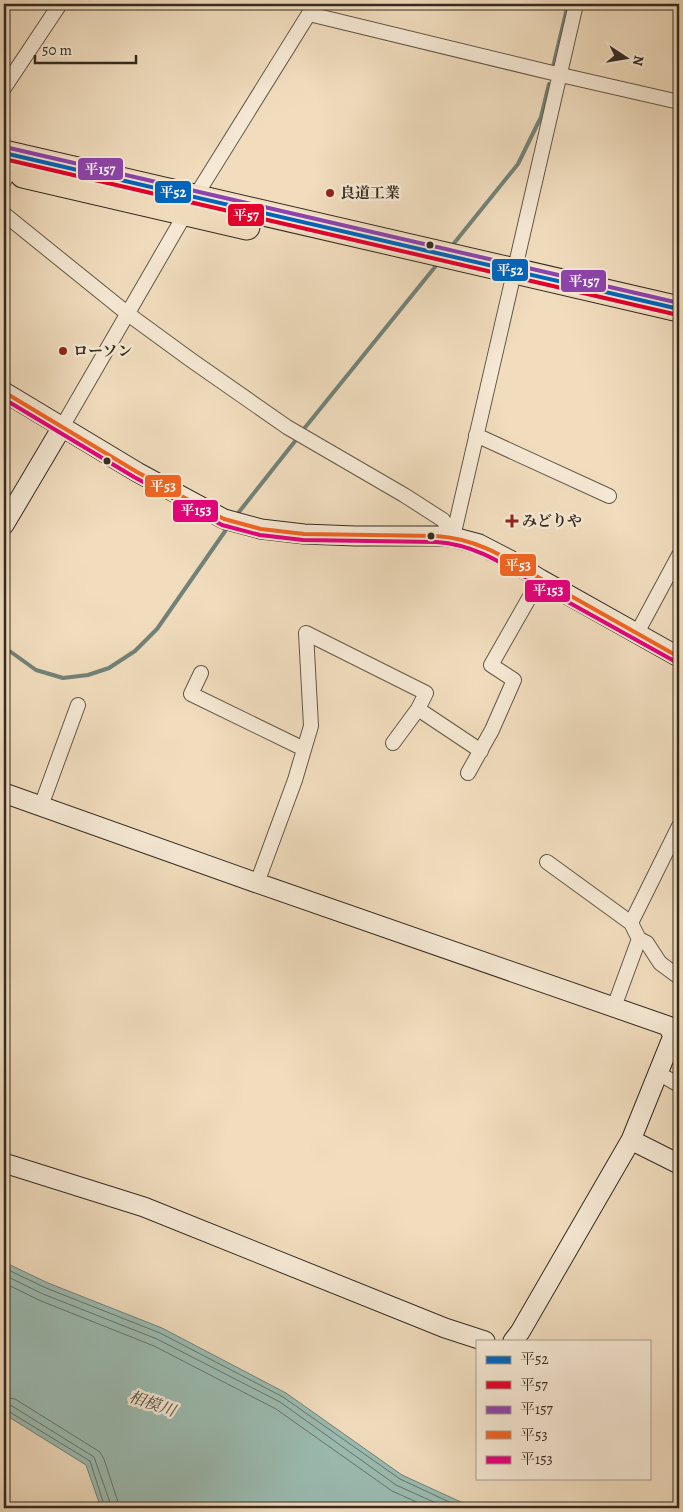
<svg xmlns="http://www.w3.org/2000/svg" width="683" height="1512" font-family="Alegreya,'Noto Serif JP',serif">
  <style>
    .water { fill: #9bbcb2; stroke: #728278 }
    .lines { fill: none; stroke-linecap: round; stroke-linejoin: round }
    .shore { stroke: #687469; stroke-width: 1 }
    .stream { stroke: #728278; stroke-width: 4 }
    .street-casing { stroke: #635848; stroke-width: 16 }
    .secondary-casing { stroke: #342b20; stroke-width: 21 }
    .highway-casing { stroke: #342b20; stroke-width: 27 }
    .street { stroke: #f6e9d5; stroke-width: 14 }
    .secondary { stroke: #f6e9d5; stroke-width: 19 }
    .highway { stroke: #f1ddbe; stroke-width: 25 }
    .bus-1-casing { stroke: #f6e9d5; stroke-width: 8 }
    .bus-2-casing { stroke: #f6e9d5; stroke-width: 8 }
    .bus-3-casing { stroke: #f6e9d5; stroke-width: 8 }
    .bus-4-casing { stroke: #f6e9d5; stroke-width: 8 }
    .bus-5-casing { stroke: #f6e9d5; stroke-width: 8 }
    .bus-1 { stroke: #0065bd; stroke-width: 4 }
    .bus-2 { stroke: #e4002b; stroke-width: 4 }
    .bus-3 { stroke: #8e44ad; stroke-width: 4 }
    .bus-4 { stroke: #f26522; stroke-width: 4 }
    .bus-5 { stroke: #e5007d; stroke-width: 4 }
    .poi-dot { fill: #8f2418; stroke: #f6e9d5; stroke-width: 2 }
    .bus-dot { fill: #342b20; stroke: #f6e9d5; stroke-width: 2 }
    .labels { text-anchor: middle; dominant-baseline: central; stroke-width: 5; stroke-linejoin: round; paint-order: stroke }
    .poi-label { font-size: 15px; font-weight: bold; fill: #342b20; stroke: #f6e9d5; text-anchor: start }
    .water-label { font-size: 16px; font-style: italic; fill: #4e4f44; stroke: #f6e9d5 }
    .line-badge { stroke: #f6e9d5; stroke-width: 2 }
    .badge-label { font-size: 14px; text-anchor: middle; font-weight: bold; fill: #fff }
  </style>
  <rect width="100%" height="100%" fill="#f1ddbe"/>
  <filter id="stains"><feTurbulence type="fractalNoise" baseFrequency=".004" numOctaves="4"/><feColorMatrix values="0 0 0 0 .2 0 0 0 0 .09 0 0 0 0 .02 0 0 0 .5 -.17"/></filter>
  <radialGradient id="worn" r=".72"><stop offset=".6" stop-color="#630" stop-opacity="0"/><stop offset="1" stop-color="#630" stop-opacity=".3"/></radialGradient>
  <!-- water -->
  <path class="water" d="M 4,1262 L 48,1283 L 162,1328 L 286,1393 L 402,1475 L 474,1508 L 101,1508 L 86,1465 L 4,1414 Z"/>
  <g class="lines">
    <!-- shore -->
    <path class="shore" d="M 4,1268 L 46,1288 L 160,1333 L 283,1397 L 400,1479 L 462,1508
      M 4,1275 L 43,1294 L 157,1339 L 280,1402 L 396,1485 L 447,1508
      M 4,1283 L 41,1301 L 154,1346 L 276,1409 L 392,1491 L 430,1508
      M 4,1397 L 15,1399 L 100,1452 L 104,1459 L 118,1502 L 119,1508
      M 4,1404 L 12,1406 L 94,1457 L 112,1508
      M 4,1410 L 8,1411 L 90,1461 L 105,1508"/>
    <!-- stream -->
    <path class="stream" d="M 553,67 L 568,4
      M 451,247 L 518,164 L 541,117 L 549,84
      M 303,430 L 439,262
      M 235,517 L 296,440
      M 4,647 L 36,670 L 63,678 L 88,675 L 109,668 L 135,651 L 157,629 L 228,527"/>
    <defs>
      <path id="street" d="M 309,14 L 561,75 L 679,102
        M 4,88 L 60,4
        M 4,181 L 9,172
        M 4,214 L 128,314 L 191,360 L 287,427 L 404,495 L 443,520 L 453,537
        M 62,427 L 195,197 L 315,4
        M 476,435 L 609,496
        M 453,537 L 576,4
        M 306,633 L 426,693 L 418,709 L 393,743
        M 637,633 L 679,555
        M 201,673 L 191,694 L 304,749
        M 418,709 L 481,751
        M 468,773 L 492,730 L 514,680 L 491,665 L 540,579
        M 41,806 L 78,705
        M 679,826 L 631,923 L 639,939 L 647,943 L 660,963 L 679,977
        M 547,862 L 631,923
        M 257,883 L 295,780 L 311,726 L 306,633
        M 614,1007 L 639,939
        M 658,1073 L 679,1085"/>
      <path id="secondary" d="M 4,392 L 137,472 L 224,519 L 261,529 L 304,534 L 355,536 L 436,536 L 453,537 L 479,544 L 510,560 L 540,579 L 679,657
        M 4,525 L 62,427
        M 4,793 L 257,883 L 668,1026 L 673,1036 L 631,1140 L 520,1332 L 513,1341
        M 631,1140 L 679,1164
        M 4,1163 L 144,1207 L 445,1328 L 485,1341"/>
      <path id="highway" d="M 4,153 L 679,309
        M 23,175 L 247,227"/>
    </defs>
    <!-- street casing -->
    <use href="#street" class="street-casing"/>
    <!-- secondary casing -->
    <use href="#secondary" class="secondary-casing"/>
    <!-- highway casing -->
    <use href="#highway" class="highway-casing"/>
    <!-- street -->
    <use href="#street" class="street"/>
    <!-- secondary -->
    <use href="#secondary" class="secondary"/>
    <!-- highway -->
    <use href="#highway" class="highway"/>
    <defs>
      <path id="bus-1" d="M 4,153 L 679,309"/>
      <path id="bus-2" d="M 4,159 L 678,315"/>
      <path id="bus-3" d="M 5,147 L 679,303"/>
      <path id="bus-4" d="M 4,392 L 137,472 L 224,519 L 261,529 L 304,534 L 436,536 C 484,539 514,564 555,587 C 596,610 638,634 679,657"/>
      <path id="bus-5" d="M 4,399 L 134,477 L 222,525 L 260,535 L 303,540 L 436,542 C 482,545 511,570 550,592 C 592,615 634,639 676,662"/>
    </defs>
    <!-- bus-1 casing -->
    <use href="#bus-1" class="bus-1-casing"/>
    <!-- bus-2 casing -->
    <use href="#bus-2" class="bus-2-casing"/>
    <!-- bus-3 casing -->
    <use href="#bus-3" class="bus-3-casing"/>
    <!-- bus-4 casing -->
    <use href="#bus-4" class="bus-4-casing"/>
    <!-- bus-5 casing -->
    <use href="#bus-5" class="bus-5-casing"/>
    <!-- bus-1 -->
    <use href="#bus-1" class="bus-1"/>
    <!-- bus-2 -->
    <use href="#bus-2" class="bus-2"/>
    <!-- bus-3 -->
    <use href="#bus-3" class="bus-3"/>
    <!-- bus-4 -->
    <use href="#bus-4" class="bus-4"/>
    <!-- bus-5 -->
    <use href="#bus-5" class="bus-5"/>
  </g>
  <!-- markers -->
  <g class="poi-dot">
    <circle cx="330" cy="193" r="5"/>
    <circle cx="63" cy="351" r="5"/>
    <path d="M509.5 513.5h5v5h5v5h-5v5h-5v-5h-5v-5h5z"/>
  </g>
  <g class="bus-dot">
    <circle cx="430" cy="245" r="4.5"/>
    <circle cx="107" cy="461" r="4.5"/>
    <circle cx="431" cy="536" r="4.5"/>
  </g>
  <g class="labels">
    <!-- poi labels -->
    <g class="poi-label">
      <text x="340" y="193">良道工業</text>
      <text x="73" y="351">ローソン</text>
      <text x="522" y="521">みどりや</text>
    </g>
    <!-- water labels -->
    <g class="water-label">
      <text transform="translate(152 1404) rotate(19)">相模川</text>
    </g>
  </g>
  <g class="line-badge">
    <rect x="77" y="157" width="47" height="24" rx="5" fill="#8e44ad"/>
    <rect x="154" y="180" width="38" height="24" rx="5" fill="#0065bd"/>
    <rect x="227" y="203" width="38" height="24" rx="5" fill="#e4002b"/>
    <rect x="491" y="258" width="38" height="24" rx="5" fill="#0065bd"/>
    <rect x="560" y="269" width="47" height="24" rx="5" fill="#8e44ad"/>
    <rect x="144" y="474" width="38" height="24" rx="5" fill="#f26522"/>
    <rect x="172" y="499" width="47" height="24" rx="5" fill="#e5007d"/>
    <rect x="499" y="553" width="38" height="24" rx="5" fill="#f26522"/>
    <rect x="524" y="579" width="47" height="24" rx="5" fill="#e5007d"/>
  </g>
  <g class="badge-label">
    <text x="100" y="174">平157</text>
    <text x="173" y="197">平52</text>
    <text x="246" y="220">平57</text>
    <text x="510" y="275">平52</text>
    <text x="584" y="286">平157</text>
    <text x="163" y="491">平53</text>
    <text x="196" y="515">平153</text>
    <text x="518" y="570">平53</text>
    <text x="548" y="595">平153</text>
  </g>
  <!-- margin -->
  <rect width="683" height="1512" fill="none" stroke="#f1ddbe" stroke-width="20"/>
  <rect x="5" y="5" width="673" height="1502" fill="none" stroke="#342b20" stroke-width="2.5"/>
  <rect x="10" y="10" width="663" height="1492" fill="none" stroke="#342b20"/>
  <!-- legend -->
  <rect x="476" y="1340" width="175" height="140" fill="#f6e9d5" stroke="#a89d8d"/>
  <rect x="486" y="1356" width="25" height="8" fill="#0065bd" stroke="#a89d8d"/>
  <text x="520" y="1364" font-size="15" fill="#342b20">平52</text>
  <rect x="486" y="1381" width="25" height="8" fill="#e4002b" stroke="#a89d8d"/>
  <text x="520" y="1390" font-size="15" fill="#342b20">平57</text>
  <rect x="486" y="1406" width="25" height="8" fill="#8e44ad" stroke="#a89d8d"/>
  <text x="520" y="1414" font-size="15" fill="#342b20">平157</text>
  <rect x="486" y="1431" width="25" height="8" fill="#f26522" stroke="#a89d8d"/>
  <text x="520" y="1440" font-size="15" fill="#342b20">平53</text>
  <rect x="486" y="1456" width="25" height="8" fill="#e5007d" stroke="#a89d8d"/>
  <text x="520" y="1464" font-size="15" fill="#342b20">平153</text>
  <!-- north arrow -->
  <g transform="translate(626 58) rotate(102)" stroke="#f6e9d5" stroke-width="4" paint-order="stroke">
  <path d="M0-4L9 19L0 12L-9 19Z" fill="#342b20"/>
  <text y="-8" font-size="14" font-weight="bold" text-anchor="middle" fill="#342b20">N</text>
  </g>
  <!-- scale -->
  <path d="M35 55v8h101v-8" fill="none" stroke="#342b20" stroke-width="2.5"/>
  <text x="42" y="55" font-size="15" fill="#342b20" stroke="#f6e9d5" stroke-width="4" paint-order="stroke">50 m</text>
  <rect width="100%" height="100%" filter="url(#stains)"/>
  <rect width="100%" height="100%" fill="url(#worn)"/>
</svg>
